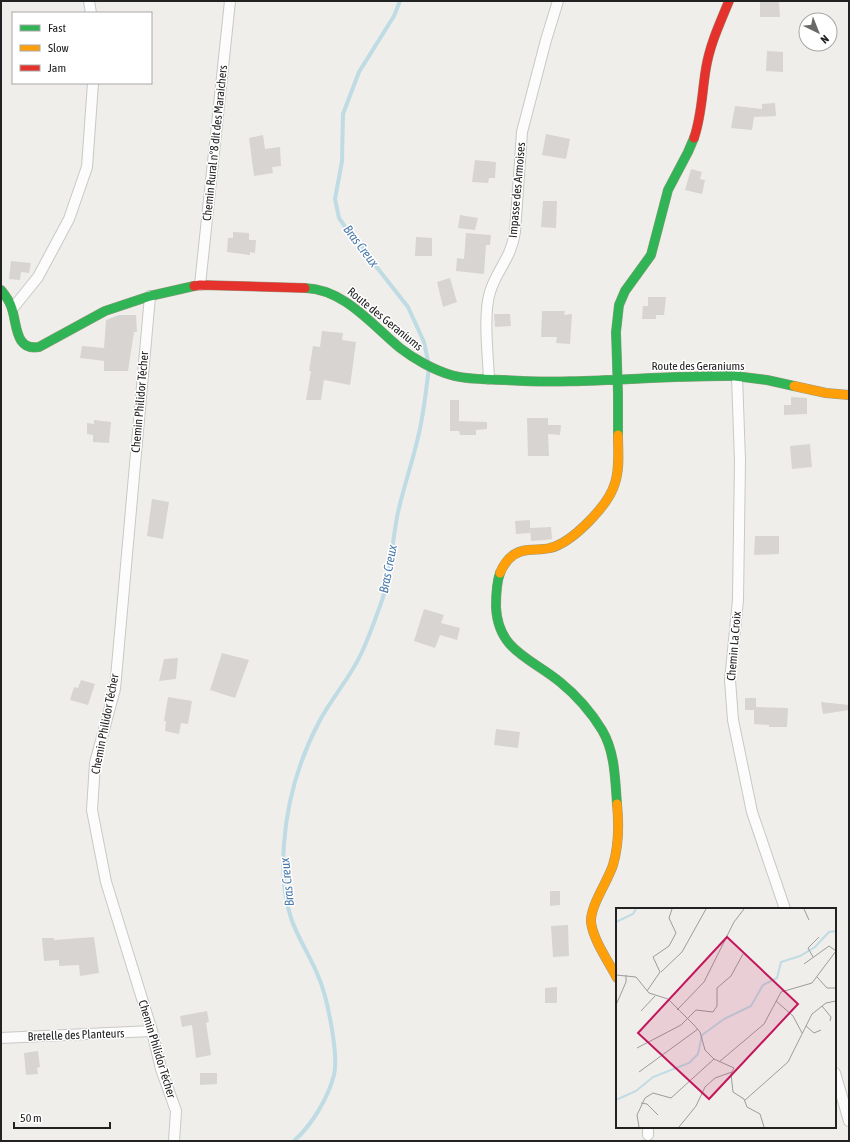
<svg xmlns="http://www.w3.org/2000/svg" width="850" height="1142" font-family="'Asap Condensed',sans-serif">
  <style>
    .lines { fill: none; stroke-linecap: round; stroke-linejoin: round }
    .stream { stroke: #bfdbe3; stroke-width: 4 }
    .building { fill: #d7d4d2 }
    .street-casing { stroke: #c9c8c7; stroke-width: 12 }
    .fast-casing { stroke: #999a82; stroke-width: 10 }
    .slow-casing { stroke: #999a82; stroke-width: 10 }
    .jam-casing { stroke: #999a82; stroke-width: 10 }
    .street { stroke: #fdfcfc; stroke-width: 10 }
    .fast { stroke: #30b455; stroke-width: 9 }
    .slow { stroke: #ff9f0a; stroke-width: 9 }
    .jam { stroke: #e5322d; stroke-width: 9 }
    .labels { text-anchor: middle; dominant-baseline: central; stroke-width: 3; stroke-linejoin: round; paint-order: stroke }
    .street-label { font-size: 12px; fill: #222; stroke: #fff }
    .water-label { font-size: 13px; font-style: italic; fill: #4a7aab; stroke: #fff }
    .inset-river { fill: none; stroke: #bfdbe3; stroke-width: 2 }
    .inset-road { fill: none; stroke: #9e9c9b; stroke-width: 1 }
    .view { fill: #c2185b; fill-opacity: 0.15; stroke: #c2185b; stroke-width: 2 }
    .inset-edge { fill: none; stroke: #222; stroke-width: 2 }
  </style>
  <rect width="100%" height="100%" fill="#f0eeeb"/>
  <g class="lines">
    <!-- stream -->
    <path class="stream" d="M 400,1 L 394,16 L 359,72 L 343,114 L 342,161 L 335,199 L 339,218 L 350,234 L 364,249 L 375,265 L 408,307 L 424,342 L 428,361
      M 294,1141 C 312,1125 328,1098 334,1075 C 339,1054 327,997 319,978 C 311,957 298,939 291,918 C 283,894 282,869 284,844 C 287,802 299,760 319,722 C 331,699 349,679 360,656 C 368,640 374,622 380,606 C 390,580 392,544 397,517 C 403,488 413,461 419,433 C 424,412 426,389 429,368"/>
  </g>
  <!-- building -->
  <path class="building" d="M 760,1 L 779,1 L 780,17 L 760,17 Z
    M 767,51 L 783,52 L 783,72 L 766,71 Z
    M 775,103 L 776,116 L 754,117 L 752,130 L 731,128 L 735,106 L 762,109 L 762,104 Z
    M 546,134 L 570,139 L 566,159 L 542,155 Z
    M 263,135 L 265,149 L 280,147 L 281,166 L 272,167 L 273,173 L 254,176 L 249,138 Z
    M 475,160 L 496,162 L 495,178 L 489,178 L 488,183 L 472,182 Z
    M 691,169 L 702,172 L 700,179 L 705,180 L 702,194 L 685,190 Z
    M 543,201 L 557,201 L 556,228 L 541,227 Z
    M 460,215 L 478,218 L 475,230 L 458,228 Z
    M 233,232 L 249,233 L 249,240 L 256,240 L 255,253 L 250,252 L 250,255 L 227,252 L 228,238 L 233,238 Z
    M 466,233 L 491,235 L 490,245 L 486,245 L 484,274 L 456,271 L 457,258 L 464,259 Z
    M 416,237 L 432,238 L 432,256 L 415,256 Z
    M 11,261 L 31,263 L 29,273 L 21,272 L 20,280 L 9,279 Z
    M 450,278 L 457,302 L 443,307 L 437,282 Z
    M 648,297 L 666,297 L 664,315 L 656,315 L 656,319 L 642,319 L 643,306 L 648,306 Z
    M 542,311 L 565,311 L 564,315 L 572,314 L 570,344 L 556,343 L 557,337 L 541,337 Z
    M 494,314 L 510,314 L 511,326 L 495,327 Z
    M 119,315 L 136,315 L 137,332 L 134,332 L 128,371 L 104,371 L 104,361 L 80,358 L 82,346 L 104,348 L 106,320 Z
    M 322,331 L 343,333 L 342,340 L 356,342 L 351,379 L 350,385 L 324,380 L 321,400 L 306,400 L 311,371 L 309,371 L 313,346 L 320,347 Z
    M 791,397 L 807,398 L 807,414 L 784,415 L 784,405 L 791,405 Z
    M 450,400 L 459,400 L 459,421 L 487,422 L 487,429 L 476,430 L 476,435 L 460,435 L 459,431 L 450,431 Z
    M 527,418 L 548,418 L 548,425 L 561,425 L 560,435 L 548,434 L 549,456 L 528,456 Z
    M 94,420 L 111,422 L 109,443 L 93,442 L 93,435 L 87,434 L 87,423 L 94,424 Z
    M 810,444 L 812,467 L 792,469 L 790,446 Z
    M 152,499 L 169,502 L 163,539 L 147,536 Z
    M 530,520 L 530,533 L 516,534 L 515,521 Z
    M 551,527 L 552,539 L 545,540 L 531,541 L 530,528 Z
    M 755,536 L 779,536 L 779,554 L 754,555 Z
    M 424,609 L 444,615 L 441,623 L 460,628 L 457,640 L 440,635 L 435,648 L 414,641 Z
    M 222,653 L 249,660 L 235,698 L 210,690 Z
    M 178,658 L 176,679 L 159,681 L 164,659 Z
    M 81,680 L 95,684 L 88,705 L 70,700 L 74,687 L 78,688 Z
    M 168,697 L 192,701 L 188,724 L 181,723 L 179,734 L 165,731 L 166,721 L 164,721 Z
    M 745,698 L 756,698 L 756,707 L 788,708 L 787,727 L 769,727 L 769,725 L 754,724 L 754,710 L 745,710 Z
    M 821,702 L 849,705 L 849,710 L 823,714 Z
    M 496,729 L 520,732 L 518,748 L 494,745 Z
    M 550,891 L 560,891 L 560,905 L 550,906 Z
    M 568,925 L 569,956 L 553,957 L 551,926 Z
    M 94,937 L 99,973 L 80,976 L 79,965 L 59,966 L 59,960 L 44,961 L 42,938 L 54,938 L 54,940 Z
    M 557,987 L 557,1003 L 545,1003 L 545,988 Z
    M 207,1011 L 209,1022 L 206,1023 L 211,1055 L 196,1058 L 192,1025 L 182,1027 L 180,1016 Z
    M 38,1051 L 40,1067 L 37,1068 L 38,1074 L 26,1075 L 24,1053 Z
    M 200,1073 L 217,1073 L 217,1084 L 200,1085 Z"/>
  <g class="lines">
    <defs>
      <path id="street" d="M 89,1 L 91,13
        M 200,285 L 230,1
        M 150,296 L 115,689 L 95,763 L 92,810 L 106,882 L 152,1031 L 161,1069 L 176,1111 L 174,1141
        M 13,308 L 38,277 L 69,219 L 87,167 L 93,83
        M 737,376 L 740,461 L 738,600 L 730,680 L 733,720 L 752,812 L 785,909
        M 489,379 C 488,355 483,314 490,292 C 494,278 503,266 509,253 C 512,246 514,239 515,232 L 522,132 L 546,40 L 558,1
        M 1,1038 L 152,1031
        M 835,1073 L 849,1121
        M 648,1127 L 648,1135"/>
      <path id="fast" d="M 305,288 C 344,289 372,325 400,348 C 414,359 434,370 451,375 C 467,380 487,379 505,380 C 581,385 658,375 735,376 L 767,380 L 794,386
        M 1,290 C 6,296 10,302 12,309 C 17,324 15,351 39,347 L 105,311 L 150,296 L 194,286
        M 618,435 L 618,394 L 616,332 L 619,305 L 625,291 L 651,255 L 668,190 L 688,152 L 694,138
        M 500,573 C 496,584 496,596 496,607 C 498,651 531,658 560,682 C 576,695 591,712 602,730 C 615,752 615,778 617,804"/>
      <path id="slow" d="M 794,386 L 826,393 L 849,395
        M 500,573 C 505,561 514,551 528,550 C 535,549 543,550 550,548 C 572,543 609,505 615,483 C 620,468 618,451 618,435
        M 617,978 C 609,962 593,940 591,922 C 590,906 608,881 613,865 C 619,845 619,824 617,804"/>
      <path id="jam" d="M 694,138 C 702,115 702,91 706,68 C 710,44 720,23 729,1
        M 194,286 L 200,285 L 305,288"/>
    </defs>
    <!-- street casing -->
    <use href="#street" class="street-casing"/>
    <!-- fast casing -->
    <use href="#fast" class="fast-casing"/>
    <!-- slow casing -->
    <use href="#slow" class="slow-casing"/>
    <!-- jam casing -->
    <use href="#jam" class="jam-casing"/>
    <!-- street -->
    <use href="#street" class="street"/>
    <!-- fast -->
    <use href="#fast" class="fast"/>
    <!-- slow -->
    <use href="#slow" class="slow"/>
    <!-- jam -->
    <use href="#jam" class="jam"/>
  </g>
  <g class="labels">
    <!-- street labels -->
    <g class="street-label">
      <text transform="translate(215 143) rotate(-84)">Chemin Rural n°8 dit des Maraichers</text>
      <text transform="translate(517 190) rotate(-85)">Impasse des Armoises</text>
      <text transform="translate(385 319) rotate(39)">Route des Geraniums</text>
      <text x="698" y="366">Route des Geraniums</text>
      <text transform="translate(140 402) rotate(-85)">Chemin Philidor Técher</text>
      <text transform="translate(734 646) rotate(-85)">Chemin La Croix</text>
      <text transform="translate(105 724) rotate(-79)">Chemin Philidor Técher</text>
      <text transform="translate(76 1035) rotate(-2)">Bretelle des Planteurs</text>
      <text transform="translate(157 1049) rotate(73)">Chemin Philidor Técher</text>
    </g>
    <!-- water labels -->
    <g class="water-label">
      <text transform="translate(361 246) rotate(53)">Bras Creux</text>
      <text transform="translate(388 569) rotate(-79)">Bras Creux</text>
      <text transform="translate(287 882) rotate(-96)">Bras Creux</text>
    </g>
  </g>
  <!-- overview -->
  <g transform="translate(616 908)">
    <rect width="220" height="220" fill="#f0eeeb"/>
    <path class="inset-river" d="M 0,14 L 17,6 L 20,1M 0,192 L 20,183 L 37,169 L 73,155 L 82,146 L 86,127 L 108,111 L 135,98 L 147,77 L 161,70 L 165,54 L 184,48 L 199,39 L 213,24 L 220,23"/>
    <path class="inset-road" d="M 188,1 L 193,12M 197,49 L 192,40 L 203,29M 188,56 L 213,38 L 220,43M 45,64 L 66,44 L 90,1M 0,67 L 20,69 L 33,85 L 52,91 L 78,117 L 84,124 L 89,142 L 98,151 L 118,160 L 115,166 L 117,184 L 128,191 L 131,199 L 144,206 L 148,219M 201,69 L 211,80 L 220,80M 31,83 L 44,64 L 37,49 L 53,38 L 60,25 L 53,10 L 56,1M 160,93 L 177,108 L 186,125M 0,97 L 10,74 L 10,67M 206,98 L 215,109 L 214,113M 61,102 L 88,74 L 118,14 L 128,1M 25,103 L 39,88M 190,118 L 198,125 L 205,122M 21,140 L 65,117 L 80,102 L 97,104 L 101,98 L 101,80 L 115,68 L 127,46M 103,154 L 148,116 L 165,84 L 196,75 L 220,43M 23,164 L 82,121M 128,193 L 172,154 L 196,106 L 210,95 L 220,93M 25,195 L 31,196 L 42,207M 23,219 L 21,207 L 29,190 L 37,185 L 55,190 L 98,151M 63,219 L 80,198 L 89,179 L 99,170 L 116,164"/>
    <path class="view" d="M 111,29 L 182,96 L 93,191 L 22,125 Z"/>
    <rect width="220" height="220" class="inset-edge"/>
  </g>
  <!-- border -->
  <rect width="850" height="1142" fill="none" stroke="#222222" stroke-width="4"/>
  <!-- legend -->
  <rect x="12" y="12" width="140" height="72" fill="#ffffff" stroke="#a7a7a7"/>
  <rect x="20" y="25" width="20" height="6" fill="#30b455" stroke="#a7a7a7"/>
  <text x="48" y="32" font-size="12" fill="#222222">Fast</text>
  <rect x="20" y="45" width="20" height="6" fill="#ff9f0a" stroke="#a7a7a7"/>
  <text x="48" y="52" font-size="12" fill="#222222">Slow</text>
  <rect x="20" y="65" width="20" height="6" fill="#e5322d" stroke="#a7a7a7"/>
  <text x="48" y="72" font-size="12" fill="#222222">Jam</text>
  <!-- north arrow -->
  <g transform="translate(818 32) rotate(137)"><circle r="19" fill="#ffffff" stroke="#a7a7a7"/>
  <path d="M0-3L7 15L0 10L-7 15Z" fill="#6a6968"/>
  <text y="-6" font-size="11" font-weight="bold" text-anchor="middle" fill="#222222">N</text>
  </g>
  <!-- scale -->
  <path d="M14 1122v6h96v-6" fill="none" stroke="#222222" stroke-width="2"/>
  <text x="20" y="1122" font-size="12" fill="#222222" stroke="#ffffff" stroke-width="3" paint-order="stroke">50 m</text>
</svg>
